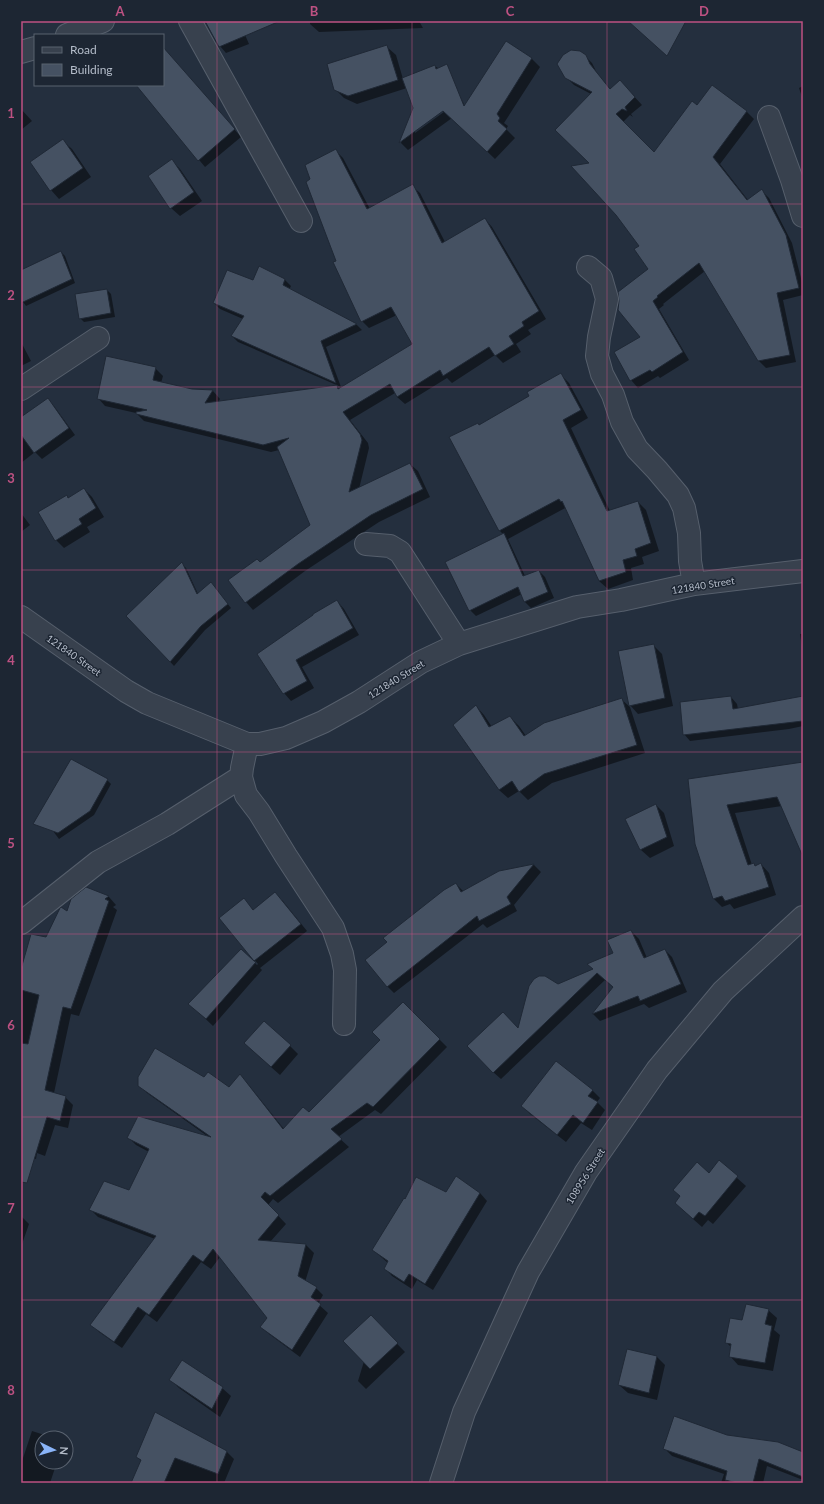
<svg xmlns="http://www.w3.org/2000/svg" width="824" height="1504" font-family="Lato,sans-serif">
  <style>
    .shadow { fill: #0007; fill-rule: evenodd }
    .building { fill: #455162; stroke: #1f2835 }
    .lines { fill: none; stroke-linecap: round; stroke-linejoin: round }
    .minor-casing { stroke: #565f6c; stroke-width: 24 }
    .minor { stroke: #38414e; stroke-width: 22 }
    .grid { fill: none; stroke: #bd5182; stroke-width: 1; stroke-opacity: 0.55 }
    .labels { text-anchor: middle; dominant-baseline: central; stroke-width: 3; stroke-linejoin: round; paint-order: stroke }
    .street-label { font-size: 10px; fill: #b4bcc9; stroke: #1d2633 }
    .neatline { fill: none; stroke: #bd5182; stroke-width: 1.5 }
    .grid-label { font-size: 13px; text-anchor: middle; font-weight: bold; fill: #bd5182 }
  </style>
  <rect width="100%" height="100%" fill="#242f3e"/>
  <!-- shadow -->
  <path class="shadow" d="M 206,21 L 239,21 L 249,44 L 226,53 L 220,46 Z
    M 310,21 L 419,21 L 423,28 L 319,32 L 310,24 Z
    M 506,43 L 532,59 L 540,67 L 504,123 L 508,126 L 506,129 L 515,138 L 495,159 L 452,118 L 408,150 L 401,143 L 414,108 L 407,88 L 357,104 L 344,98 L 335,89 L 387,47 L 396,55 L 403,79 L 435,66 L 449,76 L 465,106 ZM 447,107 L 448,109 L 415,133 L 415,130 Z
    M 585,56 L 592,63 L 597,73 L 611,90 L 620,81 L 642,105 L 631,114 L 633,117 L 630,115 L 623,122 L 654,154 L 697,106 L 712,86 L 747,112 L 754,119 L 720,164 L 748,200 L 762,191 L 769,198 L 792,243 L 803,286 L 803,295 L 783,300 L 796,362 L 766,368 L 759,361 L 705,271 L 663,304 L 664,305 L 659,309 L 689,360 L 660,378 L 658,376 L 638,388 L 631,380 L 615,352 L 641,338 L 649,269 L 640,246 L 591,164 L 591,94 L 574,85 L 566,77 Z
    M 163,61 L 179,66 L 241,137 L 205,167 L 137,85 L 163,85 Z
    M 803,86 L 803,100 L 799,88 Z
    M 21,109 L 32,121 L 21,130 Z
    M 63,141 L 72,149 L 91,177 L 59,199 L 51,190 Z
    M 335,150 L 343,158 L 370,209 L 412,186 L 420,193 L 445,242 L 485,219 L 492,227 L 546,319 L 528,330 L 531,334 L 516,344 L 521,352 L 503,363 L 495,355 L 452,383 L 447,378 L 405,404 L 397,397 L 395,393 L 350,420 L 368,443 L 369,448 L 359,489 L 410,464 L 418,471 L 430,497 L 379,522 L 305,571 L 253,610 L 246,602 L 260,563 L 312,526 L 279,450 L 271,452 L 144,421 L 136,413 L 105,406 L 98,398 L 155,368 L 163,376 L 161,383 L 192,390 L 213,391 L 220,399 L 218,402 L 336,386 L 339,389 L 414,345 L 397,315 L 369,328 L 362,321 L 337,261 L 311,180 Z
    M 172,161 L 180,169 L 202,201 L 180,216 L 171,208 Z
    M 61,252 L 65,256 L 75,283 L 26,306 L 21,299 L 21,271 Z
    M 260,268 L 285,280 L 291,286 L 289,290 L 356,324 L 362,330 L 326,347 L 341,387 L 238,342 L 232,336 L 243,319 L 220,309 L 214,303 L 253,282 Z
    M 107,290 L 111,294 L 115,317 L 84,322 L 80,318 Z
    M 21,342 L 31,361 L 21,366 Z
    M 561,375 L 569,383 L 588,418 L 571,428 L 610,511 L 638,502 L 646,510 L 659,551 L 642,557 L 644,564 L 631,568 L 633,580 L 608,589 L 599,581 L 567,507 L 508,539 L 525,576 L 539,571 L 545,577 L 554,598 L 531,608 L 525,602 L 522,594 L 476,616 L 470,610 L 503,534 L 500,531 L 451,438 L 479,426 L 531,396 Z
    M 47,399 L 54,406 L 75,435 L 42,459 L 35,452 L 21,463 L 21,419 Z
    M 84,489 L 92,497 L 104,517 L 87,527 L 90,532 L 64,548 L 56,540 L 66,496 L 69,498 Z
    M 21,513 L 30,525 L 21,532 Z
    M 182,564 L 186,568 L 198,594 L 215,588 L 231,608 L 205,630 L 174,666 L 128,616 Z
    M 337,601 L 344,609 L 359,635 L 302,667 L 314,688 L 291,701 L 284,693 L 258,654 Z
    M 800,634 L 803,634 L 803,654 Z
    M 654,646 L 662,654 L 673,706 L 638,714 L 630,705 Z
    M 731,697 L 737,704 L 738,709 L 803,697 L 803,726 L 789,729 L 690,741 L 684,734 Z
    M 621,699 L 630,707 L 645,753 L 552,783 L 528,800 L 519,791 L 508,798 L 499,790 L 455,725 L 476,706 L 484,715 L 492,727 L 510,717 L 519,726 L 526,736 Z
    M 803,773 L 803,849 L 782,806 L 735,813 L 752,865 L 754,865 L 756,867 L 761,864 L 769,873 L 776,895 L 734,909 L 730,904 L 722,907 L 714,899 L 696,844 L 689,780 Z
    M 107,780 L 111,784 L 94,815 L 59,839 L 44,819 Z
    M 656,805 L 664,813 L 674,846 L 650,858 L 641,850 L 626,820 Z
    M 534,865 L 541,872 L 514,905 L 517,911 L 487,928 L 483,924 L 394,993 L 387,986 L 456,884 L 464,892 L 500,872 Z
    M 86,889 L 109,897 L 116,905 L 113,907 L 117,910 L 79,1016 L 71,1014 L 54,1093 L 65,1097 L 73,1105 L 68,1128 L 55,1125 L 45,1156 L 37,1153 L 36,1159 L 21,1155 L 21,973 L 47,938 Z
    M 243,899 L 254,911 L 282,900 L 307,931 L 260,968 L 262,970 L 213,1026 L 190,1004 L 241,950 L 257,965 L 258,964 L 221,918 Z
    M 631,931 L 639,939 L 647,958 L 665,950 L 672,957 L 687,992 L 649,1008 L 644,1004 L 600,1021 L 593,1014 L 614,988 L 605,980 L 501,1079 L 493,1072 L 519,1030 L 558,985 L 594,969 L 614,954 Z
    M 403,1003 L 447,1047 L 381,1114 L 375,1110 L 338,1137 L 349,1147 L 278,1203 L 273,1199 L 268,1205 L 286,1224 L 270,1242 L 306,1245 L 314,1253 L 305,1282 L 316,1288 L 323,1295 L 318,1304 L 328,1313 L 300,1357 L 269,1334 L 261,1327 L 268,1318 L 220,1257 L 211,1269 L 201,1262 L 157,1322 L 146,1314 L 122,1348 L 99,1332 L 92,1325 L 155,1239 L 98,1217 L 91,1210 L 130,1191 L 149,1152 L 136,1145 L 128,1137 L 210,1138 L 147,1093 L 139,1085 L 204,1079 L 230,1089 L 240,1076 L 247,1083 L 284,1129 L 309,1114 L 381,1040 Z
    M 290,1046 L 298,1054 L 280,1075 L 254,1052 Z
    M 592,1090 L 600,1098 L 597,1102 L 605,1110 L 592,1130 L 581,1123 L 566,1142 L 530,1114 L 522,1106 Z
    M 719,1162 L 746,1186 L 713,1224 L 708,1220 L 702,1227 L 684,1211 Z
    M 480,1193 L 487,1201 L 433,1290 L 417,1280 L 412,1289 L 392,1276 L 385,1268 L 388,1263 L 373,1250 L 446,1194 Z
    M 21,1216 L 29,1224 L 21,1247 Z
    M 768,1310 L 777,1318 L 774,1330 L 780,1335 L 773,1371 L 738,1365 L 730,1356 L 731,1347 L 726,1342 L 743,1321 Z
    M 376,1322 L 405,1352 L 366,1389 L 358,1381 Z
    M 628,1350 L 657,1357 L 665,1365 L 657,1400 L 628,1393 L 619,1385 Z
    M 171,1380 L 222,1388 L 231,1396 L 220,1417 L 179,1388 Z
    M 32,1431 L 54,1438 L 42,1438 L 42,1462 L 57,1462 L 50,1483 L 21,1483 L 21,1464 Z
    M 727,1436 L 803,1453 L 803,1480 L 767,1466 L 763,1483 L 721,1483 L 724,1474 L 672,1456 L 664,1448 Z
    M 227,1452 L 234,1459 L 224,1483 L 138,1483 L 141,1461 L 137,1457 Z"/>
  <!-- building -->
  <path class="building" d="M 205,21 L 280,21 L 219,47 Z
    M 628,21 L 686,21 L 667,56 Z
    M 506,41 L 532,58 L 497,114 L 500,118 L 498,121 L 507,129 L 487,152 L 443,111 L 399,143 L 413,108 L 402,78 L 435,65 L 436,69 L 447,64 L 464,106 Z
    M 387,45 L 398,80 L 348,96 L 334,90 L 327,64 Z
    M 163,47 L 235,129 L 198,161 L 136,85 L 163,85 Z
    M 571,50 L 580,51 L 586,55 L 590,64 L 610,89 L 620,80 L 635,97 L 625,107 L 627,111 L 622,109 L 616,114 L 654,152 L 692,101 L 697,105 L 712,85 L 747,111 L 713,157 L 747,200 L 762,189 L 786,235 L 799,288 L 777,293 L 790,355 L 758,361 L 699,263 L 657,296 L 658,297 L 653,301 L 683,352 L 652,372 L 650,370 L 630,381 L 614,352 L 640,337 L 618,310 L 619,301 L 618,292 L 648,269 L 634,249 L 639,246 L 616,215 L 571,166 L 589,163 L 555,130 L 592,92 L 565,78 L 557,64 L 563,55 Z
    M 63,139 L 83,168 L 50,191 L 30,162 Z
    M 336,149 L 367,209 L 413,184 L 442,243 L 485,218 L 539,311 L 522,322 L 524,326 L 509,336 L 514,344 L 495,356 L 489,347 L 443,376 L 440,370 L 397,397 L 390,384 L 343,412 L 360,434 L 362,440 L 349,492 L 410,463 L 423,489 L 371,515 L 298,564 L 245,603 L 228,580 L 257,559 L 260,562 L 310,525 L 277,447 L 289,438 L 263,445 L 136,414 L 136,412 L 147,410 L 97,399 L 106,356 L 156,367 L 153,380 L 192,389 L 213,390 L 205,403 L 337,385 L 338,389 L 412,344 L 391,307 L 361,322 L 333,262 L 336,261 L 306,182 L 310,179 L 305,165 Z
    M 172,159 L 194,192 L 170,209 L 148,176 Z
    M 61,251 L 72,279 L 21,303 L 21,270 Z
    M 259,266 L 285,279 L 283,285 L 357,324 L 321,341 L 336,383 L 231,336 L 244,316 L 213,303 L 227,270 L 253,280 Z
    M 107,289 L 111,313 L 79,319 L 75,294 Z
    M 561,373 L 581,410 L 563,420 L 607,511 L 638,501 L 651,543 L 635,549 L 637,556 L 623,560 L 626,572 L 599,581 L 562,501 L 561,502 L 559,499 L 499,531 L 449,437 L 478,423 L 479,425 L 529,396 L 527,392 Z
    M 48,398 L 69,428 L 34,453 L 21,435 L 21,417 Z
    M 84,488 L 96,508 L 79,519 L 82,524 L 55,541 L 38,512 L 67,495 L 68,498 Z
    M 504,533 L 523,576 L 539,570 L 548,592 L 524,602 L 518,587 L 469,611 L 445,562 Z
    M 182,562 L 197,594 L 211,582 L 228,604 L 201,626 L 170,662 L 126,616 Z
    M 337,600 L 353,628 L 296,660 L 307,681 L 283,694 L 257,654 L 313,615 L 313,614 Z
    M 654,644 L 665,698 L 629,706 L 618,651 Z
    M 731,696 L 733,709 L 803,696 L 803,721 L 683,735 L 680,702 Z
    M 622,698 L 637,745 L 544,774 L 519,792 L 512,781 L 499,790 L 453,725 L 476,705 L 489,727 L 510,716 L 524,736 L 544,723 Z
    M 71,759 L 108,779 L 90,811 L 58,833 L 33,824 Z
    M 803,762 L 803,857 L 777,797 L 727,805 L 748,865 L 754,863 L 755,866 L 761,863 L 769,887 L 725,901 L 722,896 L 713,899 L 695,844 L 688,779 Z
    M 656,804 L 667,837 L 640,850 L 625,819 Z
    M 534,864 L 507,897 L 511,904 L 479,921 L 477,916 L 387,987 L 365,960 L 387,942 L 383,938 L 444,890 L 456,883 L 461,892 L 499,871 Z
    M 86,887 L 109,896 L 105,899 L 109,901 L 71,1009 L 63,1007 L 45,1090 L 66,1096 L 60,1121 L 47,1117 L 27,1183 L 21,1182 L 21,1043 L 28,1044 L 39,995 L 21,990 L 21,969 L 31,934 L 46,937 L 60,908 L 61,907 L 67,911 L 71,899 Z
    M 275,892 L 301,924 L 254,961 L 256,962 L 206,1019 L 188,1004 L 241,949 L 254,961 L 219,918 L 244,898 L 253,910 Z
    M 631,930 L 644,958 L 665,949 L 681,984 L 640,1001 L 638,996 L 592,1014 L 613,987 L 597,973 L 493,1073 L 467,1046 L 503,1012 L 518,1028 L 529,986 L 534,979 L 539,976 L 545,976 L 558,984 L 593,969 L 587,964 L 613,953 L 607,940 Z
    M 403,1002 L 440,1039 L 373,1107 L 367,1103 L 331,1129 L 342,1139 L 270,1196 L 265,1192 L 261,1197 L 279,1215 L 258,1240 L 306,1244 L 298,1276 L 317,1287 L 311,1297 L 321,1304 L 292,1350 L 260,1327 L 267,1318 L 213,1249 L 203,1262 L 193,1255 L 149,1315 L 138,1307 L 114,1342 L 90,1325 L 156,1236 L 89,1210 L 104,1181 L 129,1190 L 149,1149 L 127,1138 L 138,1116 L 211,1137 L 138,1086 L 138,1077 L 155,1048 L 204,1077 L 208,1072 L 229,1087 L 240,1074 L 283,1129 L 303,1107 L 309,1112 L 380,1040 L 372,1032 Z
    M 264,1021 L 291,1045 L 271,1067 L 244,1043 Z
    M 556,1061 L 593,1090 L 588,1096 L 598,1102 L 583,1123 L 573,1115 L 557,1135 L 521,1106 Z
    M 719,1160 L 738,1176 L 705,1216 L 699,1212 L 693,1219 L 675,1203 L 680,1196 L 673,1190 L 697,1162 L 709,1173 Z
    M 456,1176 L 480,1193 L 425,1284 L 409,1274 L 404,1282 L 384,1269 L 388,1261 L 372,1250 L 404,1198 L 405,1199 L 416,1177 L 446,1192 Z
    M 746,1304 L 769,1309 L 765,1324 L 772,1326 L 765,1363 L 729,1357 L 731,1344 L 725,1343 L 730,1318 L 742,1320 Z
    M 371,1315 L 398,1343 L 370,1369 L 343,1341 Z
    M 627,1349 L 657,1356 L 649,1393 L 618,1385 Z
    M 182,1360 L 223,1387 L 212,1409 L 169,1380 Z
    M 155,1412 L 227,1451 L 218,1474 L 175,1458 L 164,1483 L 131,1483 L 141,1460 L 136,1457 Z
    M 674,1416 L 727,1435 L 778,1442 L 803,1452 L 803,1477 L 759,1459 L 753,1483 L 737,1483 L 725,1480 L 727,1471 L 663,1449 Z"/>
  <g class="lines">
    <defs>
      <path id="minor" d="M 190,21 L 301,221
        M 67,35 L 103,21
        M 21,52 L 35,48
        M 769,117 L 792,180 L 803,216
        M 588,267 L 601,278 L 607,299 L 599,337 L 597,356 L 602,374 L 613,395 L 622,422 L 637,449 L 657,470 L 678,495 L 684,508 L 689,533 L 690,561 L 694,584
        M 21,389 L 98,338
        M 366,544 L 390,546 L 400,552 L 459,644
        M 21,617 L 126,691 L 147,703 L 247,744 L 260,744 L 286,738 L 323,722 L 359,702 L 421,662 L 459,644 L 577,607 L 621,600 L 694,584 L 803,571
        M 241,777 L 246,795 L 259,812 L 286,856 L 333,928 L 342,954 L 345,970 L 344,1024
        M 21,923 L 98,862 L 167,824 L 241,777 L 242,768 L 247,744
        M 441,1483 L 464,1412 L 528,1272 L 586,1172 L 657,1070 L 723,991 L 803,917"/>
    </defs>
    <!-- minor casing -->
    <use href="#minor" class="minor-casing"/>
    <!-- minor -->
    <use href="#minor" class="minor"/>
  </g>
  <!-- grid -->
  <path class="grid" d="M 217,21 L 217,1483M 412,21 L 412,1483M 607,21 L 607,1483M 21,204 L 803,204M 21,387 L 803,387M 21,570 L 803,570M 21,752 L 803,752M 21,934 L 803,934M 21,1117 L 803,1117M 21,1300 L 803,1300"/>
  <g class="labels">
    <!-- street labels -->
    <g class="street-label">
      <text transform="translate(703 585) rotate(-9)">121840 Street</text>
      <text transform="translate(74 655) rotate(35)">121840 Street</text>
      <text transform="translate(396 679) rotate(-32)">121840 Street</text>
      <text transform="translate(585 1176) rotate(-58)">108956 Street</text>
    </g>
  </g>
  <!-- border -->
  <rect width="824" height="1504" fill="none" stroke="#1d2633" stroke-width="44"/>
  <!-- legend -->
  <rect x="34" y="34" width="130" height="52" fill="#1d2633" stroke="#59626f"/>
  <rect x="42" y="47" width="20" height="6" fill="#38414e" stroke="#59626f"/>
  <text x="70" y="54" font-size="12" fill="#b4bcc9">Road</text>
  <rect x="42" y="64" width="20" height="12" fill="#455162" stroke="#59626f"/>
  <text x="70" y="74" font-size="12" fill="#b4bcc9">Building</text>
  <!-- north arrow -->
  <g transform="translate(54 1450) rotate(95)"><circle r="19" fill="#1d2633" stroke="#59626f"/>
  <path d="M0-3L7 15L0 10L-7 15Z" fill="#8ab4f8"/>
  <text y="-6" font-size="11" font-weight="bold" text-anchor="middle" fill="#b4bcc9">N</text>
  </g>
  <rect x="22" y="22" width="780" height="1460" class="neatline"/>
  <g class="grid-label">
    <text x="120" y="16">A</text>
    <text x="314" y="16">B</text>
    <text x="510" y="16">C</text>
    <text x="704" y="16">D</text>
    <text x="11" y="118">1</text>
    <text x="11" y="300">2</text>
    <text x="11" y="483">3</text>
    <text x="11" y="665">4</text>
    <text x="11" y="848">5</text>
    <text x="11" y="1030">6</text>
    <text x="11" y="1213">7</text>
    <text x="11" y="1395">8</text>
  </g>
</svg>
